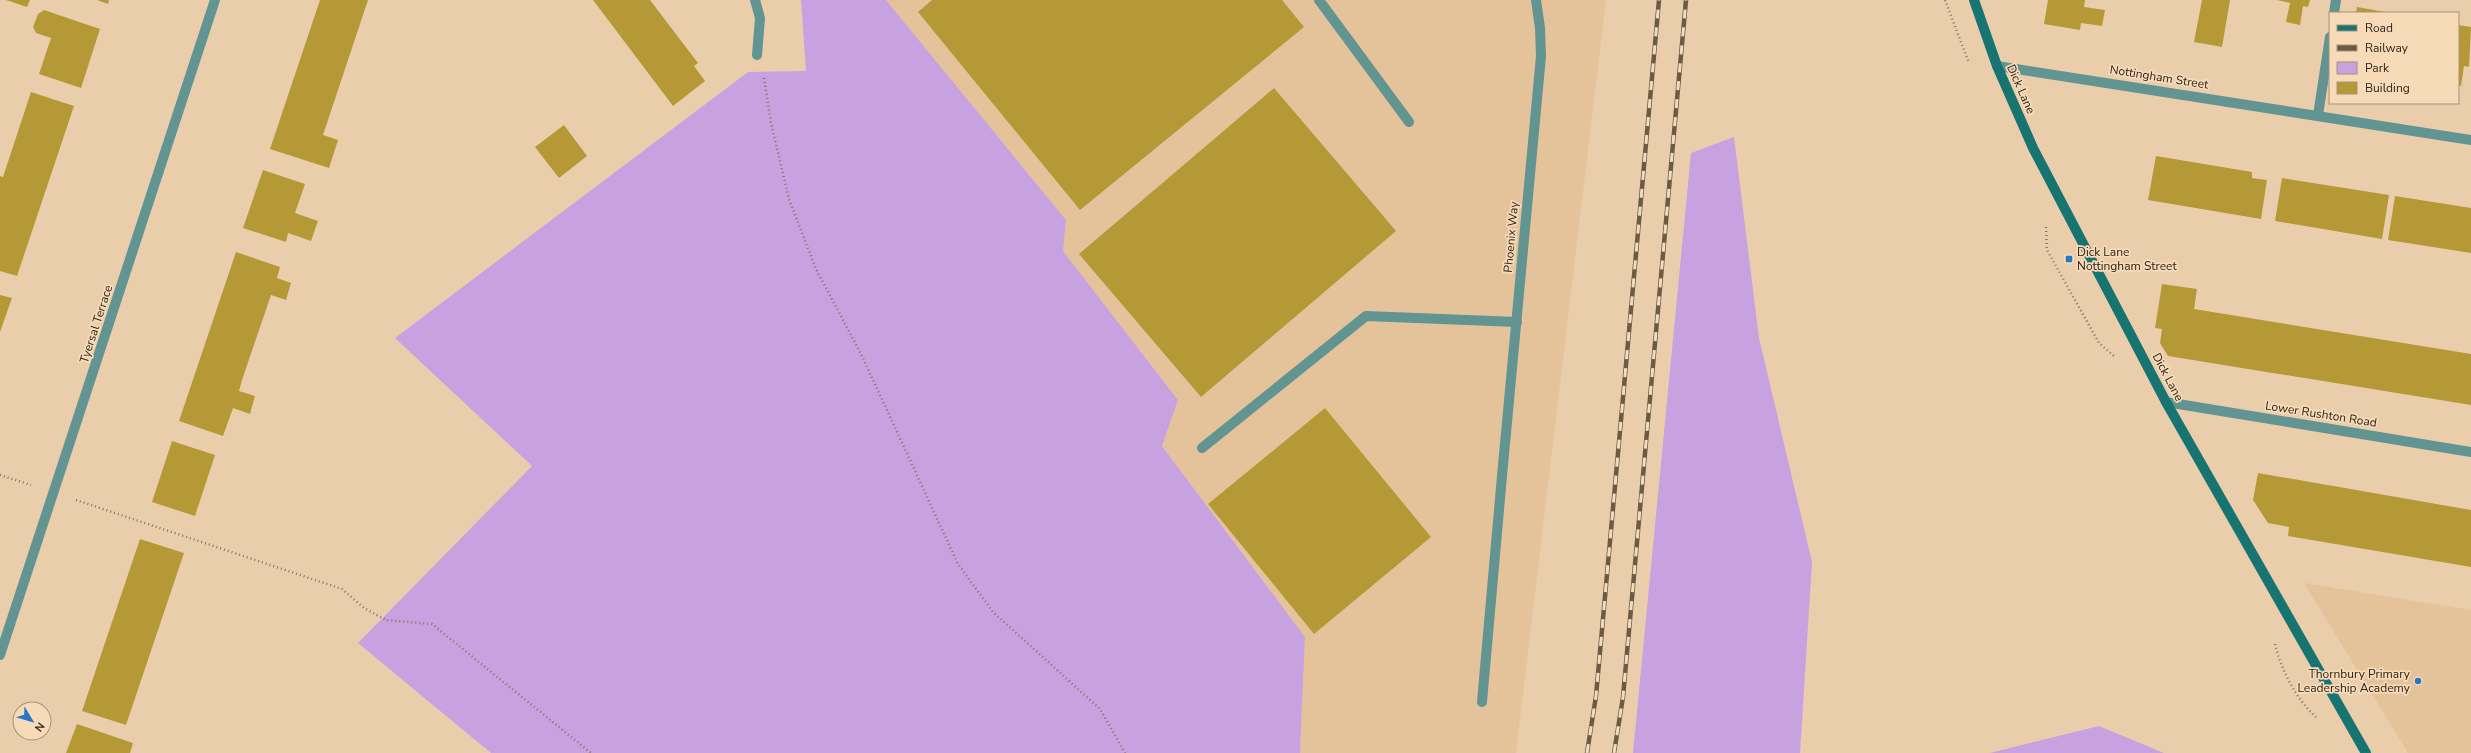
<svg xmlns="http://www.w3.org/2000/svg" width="2471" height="753" font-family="'Nunito Sans',sans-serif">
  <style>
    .built { fill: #e4c39b }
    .green { fill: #c8a1e1 }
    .building { fill: #b69937 }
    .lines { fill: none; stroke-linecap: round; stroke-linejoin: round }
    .path { stroke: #88755e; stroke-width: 2.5; stroke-dasharray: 1 3; stroke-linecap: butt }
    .lane { stroke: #629491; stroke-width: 10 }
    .street { stroke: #629491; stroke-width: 10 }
    .secondary { stroke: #177471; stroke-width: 10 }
    .rail-casing { stroke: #6a5b47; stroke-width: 4.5 }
    .rail { stroke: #f7dbb9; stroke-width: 3; stroke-dasharray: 9; stroke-linecap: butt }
    .poi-dot { fill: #2776c6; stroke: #f7dbb9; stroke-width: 1.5 }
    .labels { text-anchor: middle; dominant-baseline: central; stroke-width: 3.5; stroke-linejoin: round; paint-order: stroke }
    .street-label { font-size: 12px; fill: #2e2417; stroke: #f7dbb9 }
    .poi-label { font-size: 12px; fill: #2e2417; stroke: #f7dbb9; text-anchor: start }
  </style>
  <rect width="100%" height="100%" fill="#eaceac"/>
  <!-- built -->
  <path class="built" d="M 886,0 L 1606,0 L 1516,753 L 1300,753 L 1305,637 L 1162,446 L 1178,400 L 1063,251 L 1066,220 Z
    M 2304,583 L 2471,610 L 2471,753 L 2408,753 Z"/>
  <!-- green -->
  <path class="green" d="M 801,0 L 886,0 L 1066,220 L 1063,251 L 1178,400 L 1162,446 L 1305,637 L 1300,753 L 491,753 L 358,643 L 532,466 L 395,338 L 748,72 L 806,71 Z
    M 1734,137 L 1759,338 L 1812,562 L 1800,753 L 1633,753 L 1691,153 Z
    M 2099,726 L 2164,753 L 1990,753 Z"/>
  <!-- building -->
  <path class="building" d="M 6,0 L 30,0 L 27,7 Z
    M 97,0 L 109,0 L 108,4 Z
    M 320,0 L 368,0 L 323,135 L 338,140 L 329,168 L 270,149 Z
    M 593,0 L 650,0 L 698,63 L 694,66 L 705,81 L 673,106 Z
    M 932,0 L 1282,0 L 1304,27 L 1080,210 L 918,12 Z
    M 2048,0 L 2085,0 L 2084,7 L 2105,10 L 2102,26 L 2081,23 L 2080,30 L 2044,24 Z
    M 2202,0 L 2230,0 L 2222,47 L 2194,42 Z
    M 2277,0 L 2310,0 L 2308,7 L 2303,6 L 2300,25 L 2286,22 L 2290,3 Z
    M 2357,7 L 2385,12 L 2384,13 L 2356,13 Z
    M 44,10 L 100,29 L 81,88 L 39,74 L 51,38 L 36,33 L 33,27 L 38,14 Z
    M 2458,25 L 2471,27 L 2469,67 L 2464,66 L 2461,86 L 2458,85 Z
    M 1274,88 L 1396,231 L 1201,397 L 1079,254 Z
    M 31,92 L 74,106 L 17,276 L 0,271 L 0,176 L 3,177 Z
    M 564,125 L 587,156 L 559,178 L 535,147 Z
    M 2156,156 L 2252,172 L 2252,178 L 2267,180 L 2261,219 L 2148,200 Z
    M 263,170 L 305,184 L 295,213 L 318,221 L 311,241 L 288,233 L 286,242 L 243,228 Z
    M 2282,178 L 2389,195 L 2382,239 L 2275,221 Z
    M 2395,196 L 2471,208 L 2471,253 L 2388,240 Z
    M 236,252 L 280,267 L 277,278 L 291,283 L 286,300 L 271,295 L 242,380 L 239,391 L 255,396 L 250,414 L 233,408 L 223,436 L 179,421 Z
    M 2162,284 L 2197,289 L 2194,309 L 2471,354 L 2471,405 L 2168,356 L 2160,343 L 2162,329 L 2155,328 Z
    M 0,295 L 12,298 L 0,332 Z
    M 1325,408 L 1431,537 L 1314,634 L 1208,504 Z
    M 172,441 L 215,455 L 195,516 L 152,502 Z
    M 2258,473 L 2471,510 L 2471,567 L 2288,536 L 2289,527 L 2268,523 L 2253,500 Z
    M 140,539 L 184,553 L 126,725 L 82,711 Z
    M 77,724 L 133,743 L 130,753 L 66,753 Z"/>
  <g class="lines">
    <!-- path -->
    <path class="path" d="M 1945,0 L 1969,63
      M 764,78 L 771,123 L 789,199 L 816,269 L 861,354 L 958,564 L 993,612 L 1100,709 L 1125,753
      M 2046,227 L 2047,250 L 2099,343 L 2114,356
      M 0,475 L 31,485
      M 76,500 L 342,589 L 364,608 L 386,620 L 432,624 L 591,753
      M 2275,644 C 2281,670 2296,699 2316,717"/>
    <!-- lane -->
    <path class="lane" d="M 1319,0 L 1409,122
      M 1202,448 L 1366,316 L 1517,322
      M 1482,702 L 1502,476"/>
    <!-- street -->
    <path class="street" d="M 755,0 L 760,18 L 757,55
      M 2334,13 L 2336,0
      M 1997,66 L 2471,140
      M 2318,115 L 2330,37
      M 2166,402 L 2471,452
      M 1502,476 L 1541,56 L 1540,28 L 1536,0
      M 0,655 L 215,0"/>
    <!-- secondary -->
    <path class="secondary" d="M 1974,0 L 1997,66 L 2033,148 L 2166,402 L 2366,753"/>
    <defs>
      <path id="rail" d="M 1587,753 L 1596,696 L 1659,0
        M 1614,753 L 1623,697 L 1686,0"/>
    </defs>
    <!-- rail casing -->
    <use href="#rail" class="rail-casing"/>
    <!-- rail -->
    <use href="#rail" class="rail"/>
  </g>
  <!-- markers -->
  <g class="poi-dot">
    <rect x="2065" y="255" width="8" height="8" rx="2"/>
    <circle cx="2418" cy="681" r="4"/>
  </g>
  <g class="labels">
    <!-- street labels -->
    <g class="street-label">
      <text transform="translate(2159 77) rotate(9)">Nottingham Street</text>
      <text transform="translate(2021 89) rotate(66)">Dick Lane</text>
      <text transform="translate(1511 237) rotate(-85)">Phoenix Way</text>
      <text transform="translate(96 324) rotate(-72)">Tyersal Terrace</text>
      <text transform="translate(2168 377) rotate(62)">Dick Lane</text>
      <text transform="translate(2321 414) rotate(9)">Lower Rushton Road</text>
    </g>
    <!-- poi labels -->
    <g class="poi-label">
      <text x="2077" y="252">Dick Lane<tspan x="2077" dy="14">Nottingham Street</tspan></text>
      <text x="2410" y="674" text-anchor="end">Thornbury Primary<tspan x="2410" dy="14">Leadership Academy</tspan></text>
    </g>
  </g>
  <!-- legend -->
  <rect x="2329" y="12" width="130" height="92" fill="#f7dbb9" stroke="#a79278"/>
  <rect x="2337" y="25" width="20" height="6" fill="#177471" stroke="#a79278"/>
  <text x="2365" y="32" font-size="12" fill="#2e2417">Road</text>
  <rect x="2337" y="45" width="20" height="6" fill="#6a5b47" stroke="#a79278"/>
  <text x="2365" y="52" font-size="12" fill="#2e2417">Railway</text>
  <rect x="2337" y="62" width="20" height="12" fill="#c8a1e1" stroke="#a79278"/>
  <text x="2365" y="72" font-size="12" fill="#2e2417">Park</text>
  <rect x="2337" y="82" width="20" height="12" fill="#b69937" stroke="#a79278"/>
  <text x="2365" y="92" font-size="12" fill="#2e2417">Building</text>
  <!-- north arrow -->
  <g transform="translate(32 721) rotate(128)"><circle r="19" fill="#f7dbb9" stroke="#a79278"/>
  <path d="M0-3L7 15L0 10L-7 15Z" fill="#2776c6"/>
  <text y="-6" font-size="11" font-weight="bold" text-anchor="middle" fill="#2e2417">N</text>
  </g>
</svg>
